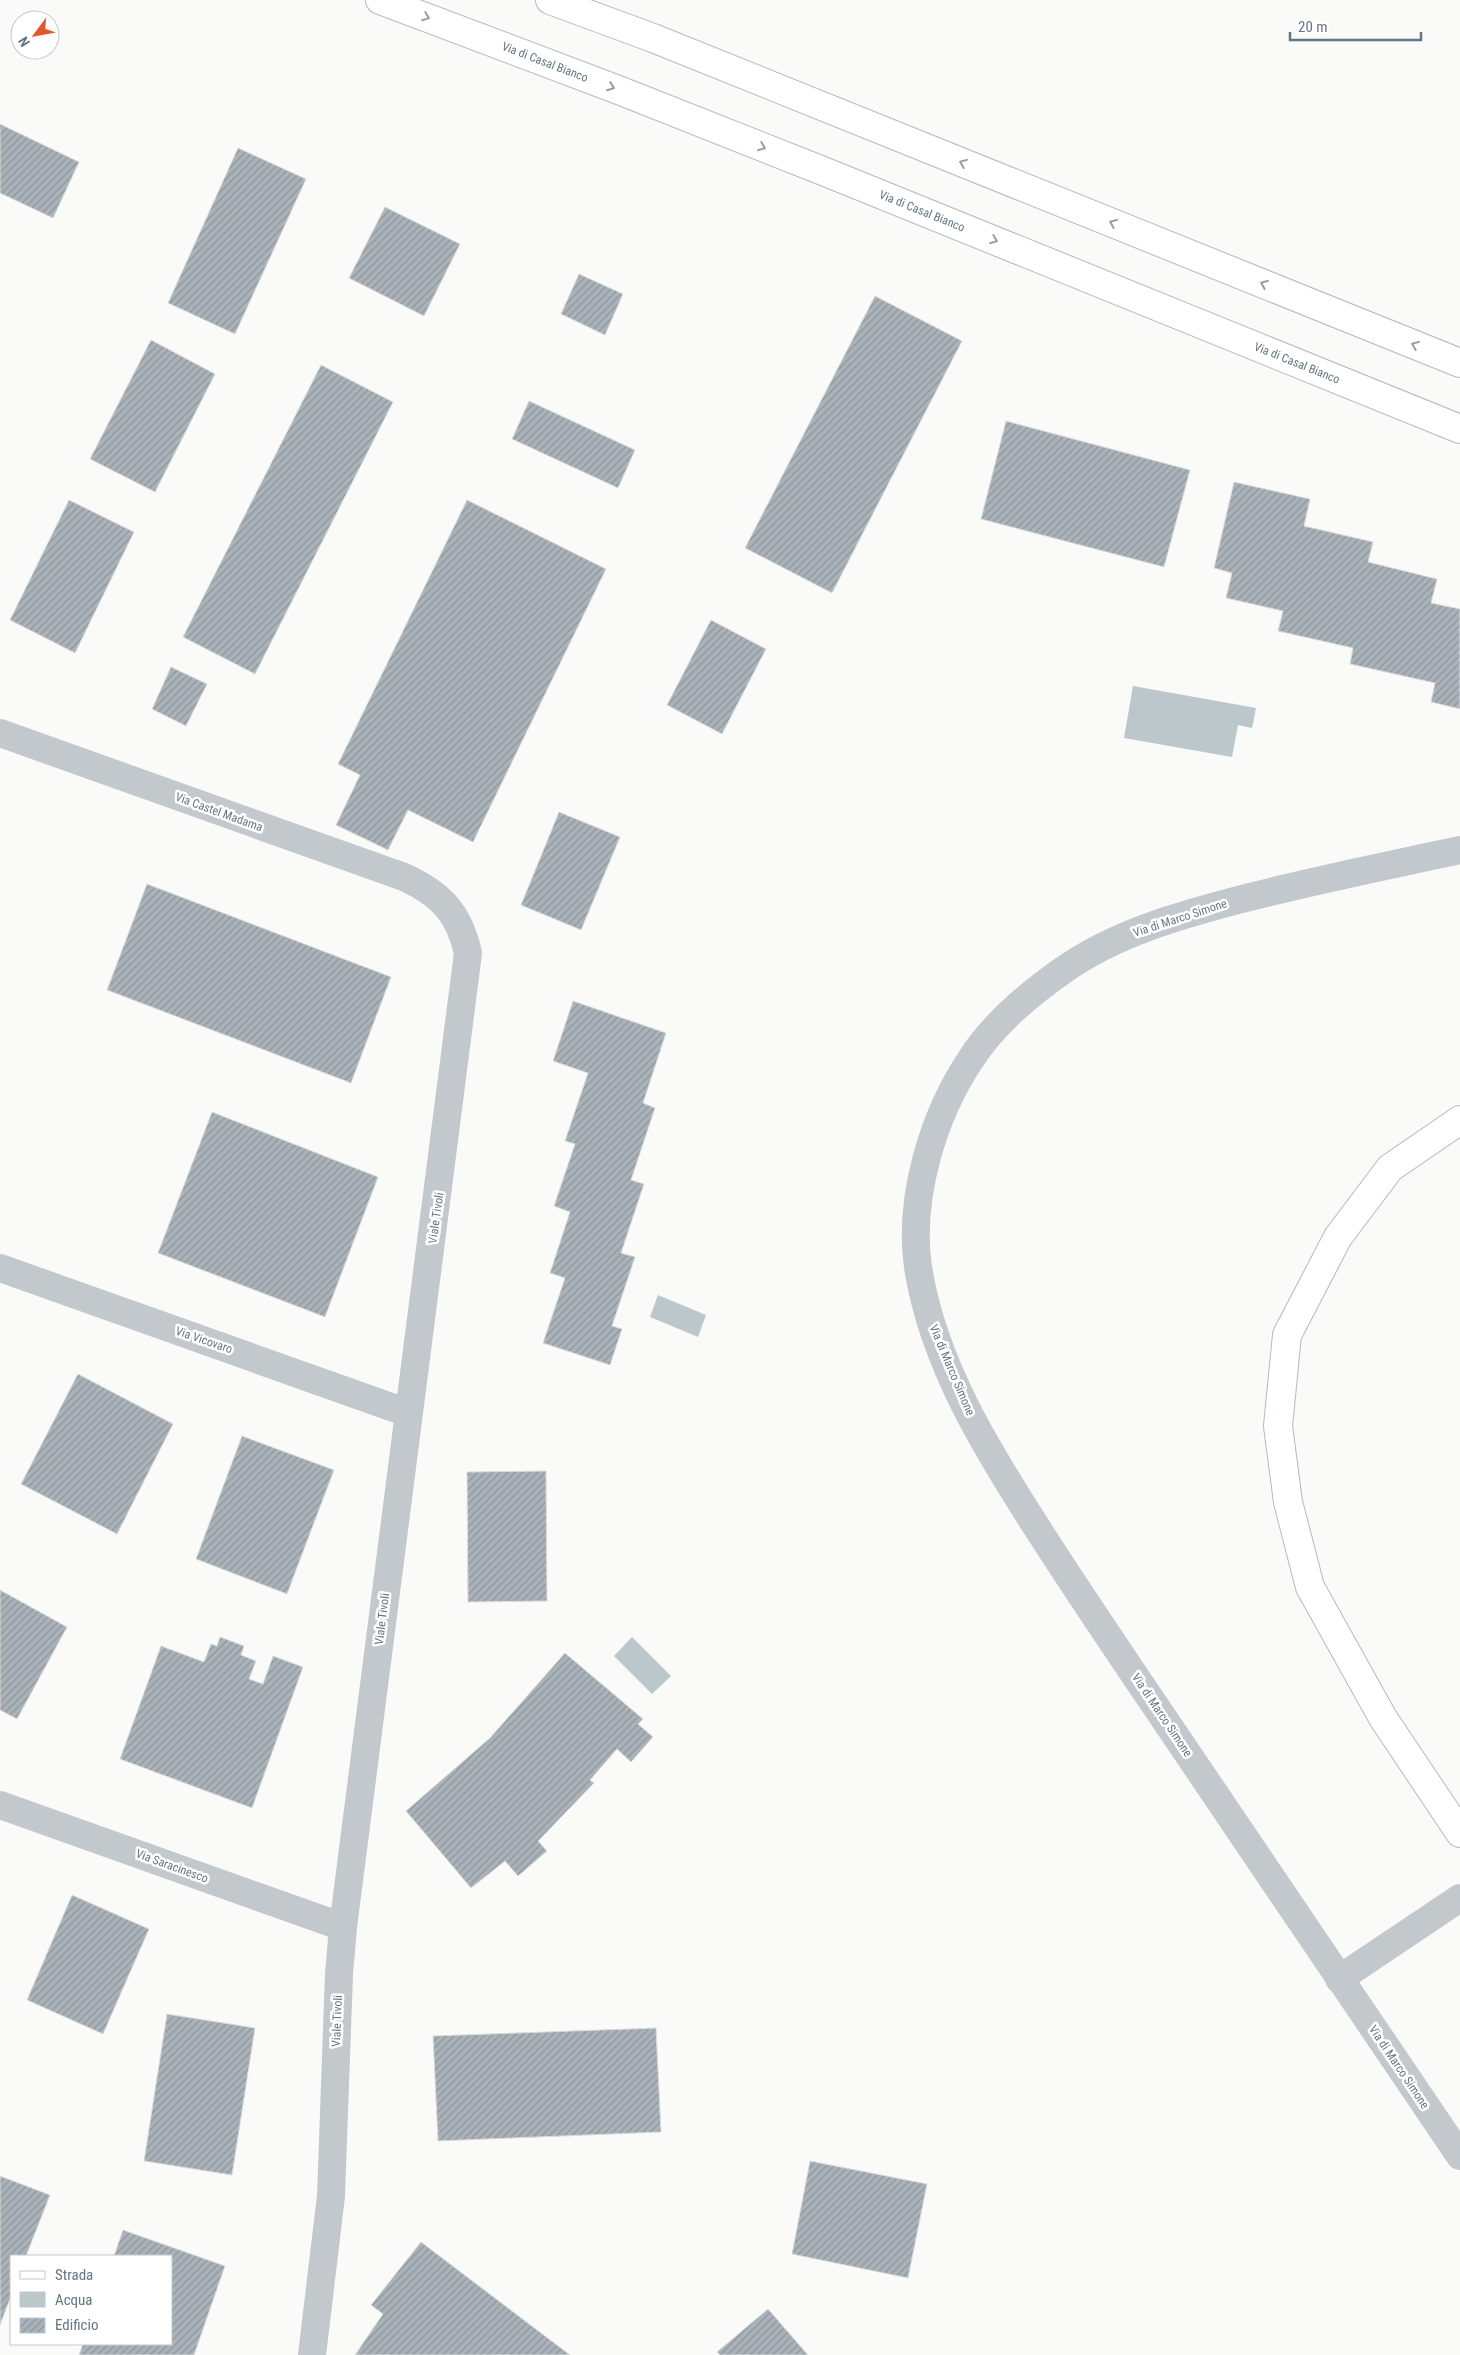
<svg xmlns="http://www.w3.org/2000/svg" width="1460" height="2355" font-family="'Roboto Condensed',sans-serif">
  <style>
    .water { fill: #bbc7cb }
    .building { fill: url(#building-hatch); stroke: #dcdcda }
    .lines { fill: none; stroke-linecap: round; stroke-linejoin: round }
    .secondary-casing { stroke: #b3babf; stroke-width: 30 }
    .street { stroke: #c3c8cc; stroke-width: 28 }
    .secondary { stroke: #fff; stroke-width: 28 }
    .oneway { stroke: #939fa8 }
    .labels { text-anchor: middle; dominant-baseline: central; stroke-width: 5; stroke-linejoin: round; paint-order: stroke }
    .street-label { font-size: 12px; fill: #657683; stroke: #fff }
  </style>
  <defs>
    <pattern id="building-hatch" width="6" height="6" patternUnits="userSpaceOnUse" patternTransform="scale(1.25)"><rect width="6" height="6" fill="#aab3b9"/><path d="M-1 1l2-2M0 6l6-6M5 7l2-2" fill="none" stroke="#8e969c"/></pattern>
  </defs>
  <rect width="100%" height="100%" fill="#fafaf8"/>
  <!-- water -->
  <path class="water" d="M 1133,686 L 1256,708 L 1252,728 L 1238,725 L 1232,757 L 1124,738 Z
    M 658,1295 L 706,1315 L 698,1337 L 650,1317 Z
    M 632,1637 L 671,1676 L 652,1694 L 614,1656 Z"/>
  <!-- building -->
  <path class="building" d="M 0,124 L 79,162 L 53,218 L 0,193 Z
    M 238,148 L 306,179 L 235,334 L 168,303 Z
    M 385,207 L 460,244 L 424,316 L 349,278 Z
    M 579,274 L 623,294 L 605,335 L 561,314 Z
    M 875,296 L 962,341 L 832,593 L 745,548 Z
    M 151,340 L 215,374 L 155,492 L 90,459 Z
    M 321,365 L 393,402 L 255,674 L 183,637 Z
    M 529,401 L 635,450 L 618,488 L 512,439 Z
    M 1006,421 L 1190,470 L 1164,567 L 981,519 Z
    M 1234,482 L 1310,499 L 1304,526 L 1373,542 L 1368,562 L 1437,579 L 1431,603 L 1460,609 L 1460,709 L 1431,702 L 1435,683 L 1350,664 L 1353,648 L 1278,631 L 1283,611 L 1226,598 L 1232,573 L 1214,568 Z
    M 69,500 L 134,532 L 75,653 L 10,620 Z
    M 467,500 L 606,569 L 473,842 L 408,810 L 388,850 L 336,825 L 360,775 L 338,764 Z
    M 711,620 L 766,649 L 722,734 L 667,705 Z
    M 171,667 L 207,684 L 186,726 L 152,709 Z
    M 559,812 L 620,837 L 581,930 L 521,905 Z
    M 147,884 L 391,977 L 351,1083 L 107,990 Z
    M 573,1001 L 666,1033 L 643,1103 L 655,1108 L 631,1180 L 644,1184 L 621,1253 L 635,1257 L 612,1326 L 622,1329 L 610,1365 L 543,1343 L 565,1278 L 550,1273 L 570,1212 L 554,1206 L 575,1144 L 565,1141 L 588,1073 L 553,1061 Z
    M 212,1112 L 378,1177 L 325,1317 L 158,1253 Z
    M 78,1374 L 173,1424 L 117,1534 L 21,1484 Z
    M 242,1436 L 334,1470 L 287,1594 L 196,1559 Z
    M 546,1471 L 547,1601 L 468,1602 L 467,1472 Z
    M 0,1590 L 67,1627 L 17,1719 L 0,1710 Z
    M 220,1637 L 244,1646 L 241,1655 L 256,1661 L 249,1679 L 263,1684 L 273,1656 L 303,1667 L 252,1808 L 120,1759 L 161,1646 L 204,1662 L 211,1644 L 217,1646 Z
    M 565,1653 L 643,1719 L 638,1724 L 653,1737 L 631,1762 L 617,1749 L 590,1780 L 594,1783 L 538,1841 L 547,1851 L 518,1876 L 505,1861 L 471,1888 L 406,1811 L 490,1738 Z
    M 72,1895 L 149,1929 L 103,2034 L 27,2000 Z
    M 167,2014 L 255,2028 L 232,2175 L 144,2161 Z
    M 656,2028 L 661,2132 L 438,2141 L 433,2036 Z
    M 810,2161 L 927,2184 L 908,2278 L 792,2254 Z
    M 0,2176 L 50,2195 L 26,2256 L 11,2256 L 11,2296 L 0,2325 Z
    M 123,2230 L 225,2266 L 194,2355 L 79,2355 L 83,2344 L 171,2344 L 171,2256 L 114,2256 Z
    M 421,2242 L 570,2355 L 355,2355 L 383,2314 L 371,2305 Z
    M 768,2309 L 808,2355 L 720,2355 L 717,2352 Z"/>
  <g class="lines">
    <defs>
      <path id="secondary" d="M 380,0 L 621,91 L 823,171 L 1460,429
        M 550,0 L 653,38 L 1460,363
        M 1460,1120 L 1390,1168 L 1338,1237 L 1287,1335 L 1278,1426 L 1288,1502 L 1310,1587 L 1383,1718 L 1460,1833"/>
    </defs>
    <!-- secondary casing -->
    <use href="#secondary" class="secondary-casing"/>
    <!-- street -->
    <path class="street" d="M 0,733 L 404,877 C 441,894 459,913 468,953 L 343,1927 L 339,1974 L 331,2196 L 312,2355
      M 1460,850 C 1386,866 1311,881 1238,900 C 1177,916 1114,934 1062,971 C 1028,995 993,1024 971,1059 C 933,1115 908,1199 918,1267 C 933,1365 990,1455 1043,1537 C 1084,1601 1127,1664 1169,1726 C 1267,1869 1362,2013 1460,2156
      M 0,1268 L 408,1413
      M 0,1805 L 343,1927
      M 1339,1979 L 1460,1898"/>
    <!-- secondary -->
    <use href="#secondary" class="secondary"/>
  </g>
  <!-- one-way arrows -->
  <defs><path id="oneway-chevron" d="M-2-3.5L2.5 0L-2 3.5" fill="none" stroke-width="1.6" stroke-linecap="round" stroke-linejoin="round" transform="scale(1.25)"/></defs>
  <g class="oneway">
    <use href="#oneway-chevron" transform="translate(426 17) rotate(21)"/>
    <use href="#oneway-chevron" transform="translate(611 87) rotate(21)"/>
    <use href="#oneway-chevron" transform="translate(762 147) rotate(22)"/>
    <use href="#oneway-chevron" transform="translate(963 163) rotate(-158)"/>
    <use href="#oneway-chevron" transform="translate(1113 223) rotate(-158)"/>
    <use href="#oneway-chevron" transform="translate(994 240) rotate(22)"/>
    <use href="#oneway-chevron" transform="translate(1264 284) rotate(-158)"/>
    <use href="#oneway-chevron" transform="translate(1415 345) rotate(-158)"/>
  </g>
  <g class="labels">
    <!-- street labels -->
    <g class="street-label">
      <text transform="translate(545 62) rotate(21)">Via di Casal Bianco</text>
      <text transform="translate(922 211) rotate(22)">Via di Casal Bianco</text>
      <text transform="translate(1297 363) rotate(22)">Via di Casal Bianco</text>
      <text transform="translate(219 812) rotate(20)">Via Castel Madama</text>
      <text transform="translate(1180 918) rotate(-18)">Via di Marco Simone</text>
      <text transform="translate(436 1218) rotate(-82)">Viale Tivoli</text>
      <text transform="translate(204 1340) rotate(19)">Via Vicovaro</text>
      <text transform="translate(952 1370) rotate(67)">Via di Marco Simone</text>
      <text transform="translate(382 1619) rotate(-83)">Viale Tivoli</text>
      <text transform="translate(1162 1715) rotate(56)">Via di Marco Simone</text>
      <text transform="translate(172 1866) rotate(20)">Via Saracinesco</text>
      <text transform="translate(337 2021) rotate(-88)">Viale Tivoli</text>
      <text transform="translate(1399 2067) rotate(56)">Via di Marco Simone</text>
    </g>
  </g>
  <!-- legend -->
  <rect x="10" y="2255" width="162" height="90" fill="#ffffff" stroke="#c1c8cd"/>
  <rect x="20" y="2271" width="25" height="8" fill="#ffffff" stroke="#c1c8cd"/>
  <text x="55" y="2280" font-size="15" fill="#657683">Strada</text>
  <rect x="20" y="2292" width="25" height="15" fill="#bbc7cb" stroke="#c1c8cd"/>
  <text x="55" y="2305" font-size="15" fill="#657683">Acqua</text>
  <rect x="20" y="2318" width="25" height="15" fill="url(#building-hatch)" stroke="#c1c8cd"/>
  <text x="55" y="2330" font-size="15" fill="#657683">Edificio</text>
  <!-- north arrow -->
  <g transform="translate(35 35) rotate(238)"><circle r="24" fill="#ffffff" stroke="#c1c8cd"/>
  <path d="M0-4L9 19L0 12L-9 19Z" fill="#e4572e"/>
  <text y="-8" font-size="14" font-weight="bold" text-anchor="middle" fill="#657683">N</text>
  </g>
  <!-- scale -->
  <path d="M1290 32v8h131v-8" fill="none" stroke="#657683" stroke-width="2.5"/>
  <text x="1298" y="32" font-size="15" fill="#657683" stroke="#ffffff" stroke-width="4" paint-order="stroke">20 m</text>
</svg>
